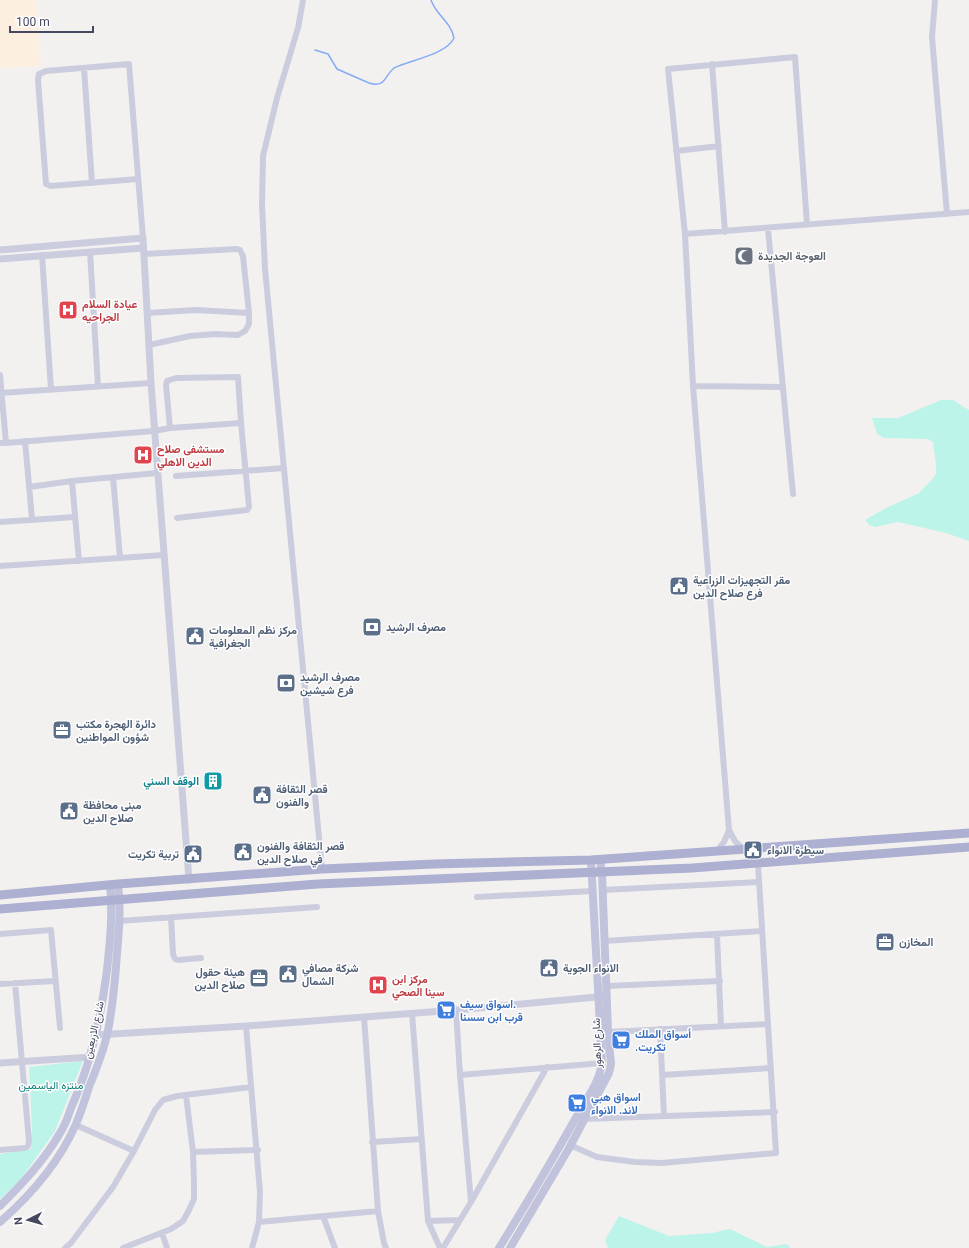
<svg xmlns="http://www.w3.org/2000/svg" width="969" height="1248" font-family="Roboto,Vazirmatn,sans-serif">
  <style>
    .medical { fill: #fdefe0 }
    .green { fill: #bcf4ea }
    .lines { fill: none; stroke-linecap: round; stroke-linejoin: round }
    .stream { stroke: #85acf4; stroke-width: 1.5 }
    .minor { stroke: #cbcdde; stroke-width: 6 }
    .tertiary { stroke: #cbcdde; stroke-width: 7 }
    .secondary { stroke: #c1c2db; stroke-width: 8 }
    .primary { stroke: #aeb0d1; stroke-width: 9 }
    .labels { text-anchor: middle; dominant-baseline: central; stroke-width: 3; stroke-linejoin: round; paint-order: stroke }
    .worship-label { font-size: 11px; font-weight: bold; fill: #5b616d; stroke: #fff; text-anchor: start }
    .health-label { font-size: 11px; font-weight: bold; fill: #be3a42; stroke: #fff; text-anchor: start }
    .service-label { font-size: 11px; font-weight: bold; fill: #4e5e75; stroke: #fff; text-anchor: start }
    .culture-label { font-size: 11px; font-weight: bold; fill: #0d838f; stroke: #fff; text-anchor: end }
    .shop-label { font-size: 11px; font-weight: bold; fill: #366cbe; stroke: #fff; text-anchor: start }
    .street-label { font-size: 11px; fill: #464860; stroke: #fff }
    .park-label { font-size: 11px; fill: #0f837c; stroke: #fff }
  </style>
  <rect width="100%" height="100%" fill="#f3f1f0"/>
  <!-- medical -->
  <path class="medical" d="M 0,0 L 36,0 L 41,66 L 0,68 Z"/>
  <!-- green -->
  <path class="green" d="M 941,400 L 953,400 L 969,410 L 969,541 L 946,533 L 898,522 L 875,527 L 869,525 L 865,520 L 886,508 L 919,493 L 934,477 L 936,473 L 936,464 L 933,442 L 928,439 L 884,438 L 877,434 L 872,418 L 898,418 Z
    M 83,1061 L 55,1131 L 21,1179 L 0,1199 L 0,1154 L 31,1149 L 32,1128 L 29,1067 Z
    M 619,1216 L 669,1236 L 712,1233 L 730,1229 L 767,1247 L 787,1244 L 790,1248 L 608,1248 L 605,1240 Z"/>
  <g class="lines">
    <!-- stream -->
    <path class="stream" d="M 315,50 L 328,54 L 337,69 L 369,83 C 386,88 384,76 394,68 C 410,60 446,55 454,38 C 451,22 436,15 431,0"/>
    <!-- minor -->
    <path class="minor" d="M 303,0 L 298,28 L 277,98 L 263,156 L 262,204 L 265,269 L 322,869
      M 935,0 L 932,37 L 947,214
      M 712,64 L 725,232
      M 84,68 L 92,183
      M 676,151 L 719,146
      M 138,179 L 51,186 L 46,184 L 38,80 L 39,74 L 46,71 L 129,64 L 143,238
      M 768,229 L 793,494
      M 685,234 L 969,212
      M 90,252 L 98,386
      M 144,254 L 237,249 L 240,250 L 243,256 L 249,313 L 249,324 L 245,331 L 238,335 L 215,334 L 190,336 L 149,345
      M 42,255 L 51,389
      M 147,313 L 196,310 L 249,313
      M 0,375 L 6,443 L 0,443
      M 693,386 L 783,387
      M 0,393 L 151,383
      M 170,428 L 166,385 L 167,381 L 176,378 L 238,377 L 241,423
      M 25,441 L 32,519
      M 6,443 L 154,431 L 170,428 L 241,423 L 249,507 L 247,510 L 177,518
      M 176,476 L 284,468
      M 113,477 L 120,558
      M 72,481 L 79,561
      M 29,487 L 72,481 L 157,473
      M 0,522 L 75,517
      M 0,566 L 164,555
      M 729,830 L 735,841 L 743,849
      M 717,851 L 724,842 L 729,830 L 693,386 L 685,234 L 668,69 L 795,57 L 807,224
      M 603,890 L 759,882
      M 477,897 L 593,891
      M 171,917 L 173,954 L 175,959 L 178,960 L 201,958
      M 119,921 L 317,907
      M 0,934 L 51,930 L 60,1028
      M 717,935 L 721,1026
      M 604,941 L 762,931
      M 0,984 L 55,981
      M 607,986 L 720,981
      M 456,1010 L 460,1075 L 471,1202
      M 412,1013 L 428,1221 L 440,1248
      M 364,1017 L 378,1211 L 384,1243 L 386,1248
      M 246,1026 L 260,1192 L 259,1222 L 252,1248
      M 660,1029 L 664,1116
      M 608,1032 L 768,1024
      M 460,1075 L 602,1063
      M 663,1075 L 771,1068
      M 585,1119 L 775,1112
      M 76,1125 L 134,1151
      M 372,1142 L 422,1139
      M 570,1145 L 597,1157 L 635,1162 L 662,1163 L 776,1153 L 758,864
      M 0,1150 L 25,1148 L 28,1146 L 29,1141 L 15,983
      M 193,1152 L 258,1150
      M 323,1216 L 335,1248
      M 428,1221 L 460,1220
      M 259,1222 L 378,1211
      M 162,1233 L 167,1248
      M 65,1248 L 71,1243 L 113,1187 L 134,1151 L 155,1110 L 163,1100 L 177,1096 L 251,1087
      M 123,1248 L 171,1229 L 183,1221 L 189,1210 L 194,1199 L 194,1183 L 193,1152 L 186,1095
      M 443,1248 L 471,1202 L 547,1067"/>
    <!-- tertiary -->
    <path class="tertiary" d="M 0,250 L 143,238 L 151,383 L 189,880
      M 0,259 L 143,248
      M 96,1035 L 246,1026 L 456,1010 L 607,996
      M 0,1063 L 91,1057"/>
    <!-- secondary -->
    <path class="secondary" d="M 0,1206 C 22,1184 44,1161 60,1133 C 65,1126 68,1117 71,1108 C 91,1064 101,1018 107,970 C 110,942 113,913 110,885
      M 0,1222 C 31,1195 59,1163 76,1124 C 81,1112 85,1100 89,1087 C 96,1070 103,1053 107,1035 C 113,1009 115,981 117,954 C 119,931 121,908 118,884
      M 499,1248 C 525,1206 550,1164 574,1121 C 584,1103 599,1084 602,1063 L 591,860
      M 510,1248 L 568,1150 L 609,1073 L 611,1064 L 608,1032 L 602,873 L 600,859"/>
    <!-- primary -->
    <path class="primary" d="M 0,895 L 118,884 L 322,869 L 434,864 L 591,860 L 969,833
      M 0,909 L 318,884 L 692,868 L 969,847"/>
  </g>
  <!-- icons -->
  <defs>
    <symbol id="mosque-square" viewBox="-11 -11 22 22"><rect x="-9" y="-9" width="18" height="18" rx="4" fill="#6b7280" stroke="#fff"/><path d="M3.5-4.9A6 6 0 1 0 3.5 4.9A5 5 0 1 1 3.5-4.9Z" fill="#fff"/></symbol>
    <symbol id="hospital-square" viewBox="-11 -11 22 22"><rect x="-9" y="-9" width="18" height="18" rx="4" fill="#e0444e" stroke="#fff"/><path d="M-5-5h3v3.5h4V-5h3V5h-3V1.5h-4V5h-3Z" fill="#fff"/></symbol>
    <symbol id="civic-square" viewBox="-11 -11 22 22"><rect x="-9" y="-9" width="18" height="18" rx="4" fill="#5c6f8a" stroke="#fff"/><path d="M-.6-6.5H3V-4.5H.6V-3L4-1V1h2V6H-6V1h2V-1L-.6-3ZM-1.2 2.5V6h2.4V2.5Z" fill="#fff"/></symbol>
    <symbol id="bank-square" viewBox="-11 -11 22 22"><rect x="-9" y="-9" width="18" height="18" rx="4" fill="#5c6f8a" stroke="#fff"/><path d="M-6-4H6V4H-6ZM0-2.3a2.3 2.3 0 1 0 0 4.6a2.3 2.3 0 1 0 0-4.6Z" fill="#fff"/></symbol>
    <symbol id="office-square" viewBox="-11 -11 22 22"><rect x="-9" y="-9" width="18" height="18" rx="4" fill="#5c6f8a" stroke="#fff"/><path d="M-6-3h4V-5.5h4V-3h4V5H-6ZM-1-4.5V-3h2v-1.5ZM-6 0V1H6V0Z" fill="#fff"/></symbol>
    <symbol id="building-square" viewBox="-11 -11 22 22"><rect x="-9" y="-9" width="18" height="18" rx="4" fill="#0f9aa8" stroke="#fff"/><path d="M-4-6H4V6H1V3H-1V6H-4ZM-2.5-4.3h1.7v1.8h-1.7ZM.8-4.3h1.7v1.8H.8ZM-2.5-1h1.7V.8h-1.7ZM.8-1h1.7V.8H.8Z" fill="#fff"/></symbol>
    <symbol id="supermarket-square" viewBox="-11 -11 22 22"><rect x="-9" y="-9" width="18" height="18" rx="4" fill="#3f7fe0" stroke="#fff"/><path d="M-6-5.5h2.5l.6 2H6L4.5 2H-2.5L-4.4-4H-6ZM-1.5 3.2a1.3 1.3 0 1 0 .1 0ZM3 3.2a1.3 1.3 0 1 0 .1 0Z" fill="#fff"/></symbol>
  </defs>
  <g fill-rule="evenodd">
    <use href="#mosque-square" x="733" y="245" width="22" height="22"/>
    <use href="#hospital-square" x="57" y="299" width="22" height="22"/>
    <use href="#hospital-square" x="132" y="444" width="22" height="22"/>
    <use href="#civic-square" x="668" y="575" width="22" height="22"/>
    <use href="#bank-square" x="361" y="616" width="22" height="22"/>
    <use href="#civic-square" x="184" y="625" width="22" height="22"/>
    <use href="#bank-square" x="275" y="672" width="22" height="22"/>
    <use href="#office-square" x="51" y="719" width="22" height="22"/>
    <use href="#building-square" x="202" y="770" width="22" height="22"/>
    <use href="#civic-square" x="251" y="784" width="22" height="22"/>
    <use href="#civic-square" x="58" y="800" width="22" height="22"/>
    <use href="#civic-square" x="742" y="839" width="22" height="22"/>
    <use href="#civic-square" x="232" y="841" width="22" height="22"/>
    <use href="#civic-square" x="182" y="843" width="22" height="22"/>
    <use href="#office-square" x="874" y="931" width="22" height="22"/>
    <use href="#civic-square" x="538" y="957" width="22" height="22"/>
    <use href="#civic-square" x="277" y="963" width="22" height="22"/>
    <use href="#office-square" x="248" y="967" width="22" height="22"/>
    <use href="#hospital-square" x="367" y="974" width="22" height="22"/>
    <use href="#supermarket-square" x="435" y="999" width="22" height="22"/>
    <use href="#supermarket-square" x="610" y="1029" width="22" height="22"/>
    <use href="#supermarket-square" x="566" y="1092" width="22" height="22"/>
  </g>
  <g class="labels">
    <!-- worship labels -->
    <g class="worship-label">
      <text x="758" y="256">العوجة الجديدة</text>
    </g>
    <!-- health labels -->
    <g class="health-label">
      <text x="82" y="304">عيادة السلام<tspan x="82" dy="13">الجراحيه</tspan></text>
      <text x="157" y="449">مستشفى صلاح<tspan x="157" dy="13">الدين الاهلي</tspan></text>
      <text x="392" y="979">مركز ابن<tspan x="392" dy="13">سينا الصحي</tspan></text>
    </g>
    <!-- service labels -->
    <g class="service-label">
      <text x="693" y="580">مقر التجهيزات الزراعية<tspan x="693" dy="13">فرع صلاح الدين</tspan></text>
      <text x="386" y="627">مصرف الرشيد</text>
      <text x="209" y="630">مركز نظم المعلومات<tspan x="209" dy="13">الجغرافية</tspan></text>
      <text x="300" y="677">مصرف الرشيد<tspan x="300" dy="13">فرع شيشين</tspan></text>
      <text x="76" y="724">دائرة الهجرة مكتب<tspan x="76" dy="13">شؤون المواطنين</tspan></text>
      <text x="276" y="789">قصر الثقافة<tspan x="276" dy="13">والفنون</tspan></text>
      <text x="83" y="805">مبنى محافظة<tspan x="83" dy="13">صلاح الدين</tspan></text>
      <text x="257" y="846">قصر الثقافة والفنون<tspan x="257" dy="13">في صلاح الدين</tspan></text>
      <text x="767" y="850">سيطرة الانواء</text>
      <text x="179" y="854" text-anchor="end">تربية تكريت</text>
      <text x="899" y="942">المخازن</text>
      <text x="302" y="968">شركة مصافي<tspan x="302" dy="13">الشمال</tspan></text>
      <text x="563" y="968">الانواء الجوية</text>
      <text x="245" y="972" text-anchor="end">هيئة حقول<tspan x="245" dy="13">صلاح الدين</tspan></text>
    </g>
    <!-- culture labels -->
    <g class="culture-label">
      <text x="199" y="781">الوقف السني</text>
    </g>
    <!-- shop labels -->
    <g class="shop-label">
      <text x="460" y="1004">اسواق سيف.<tspan x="460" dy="13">قرب ابن سسنا</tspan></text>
      <text x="635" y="1034">أسواق الملك<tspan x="635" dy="13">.تكريت</tspan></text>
      <text x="591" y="1097">اسواق هبي<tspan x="591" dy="13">لاند. الانواء</tspan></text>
    </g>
    <!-- street labels -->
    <g class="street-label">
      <text transform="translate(94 1030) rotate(-77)">شارع الاربعين</text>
      <text transform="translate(597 1043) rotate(-92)">شارع الزهور</text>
    </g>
    <!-- park labels -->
    <g class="park-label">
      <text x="51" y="1085">منتزه الياسمين</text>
    </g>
  </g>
  <!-- north arrow -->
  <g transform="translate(28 1220) rotate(264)" stroke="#ffffff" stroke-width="3" paint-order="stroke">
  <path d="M0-3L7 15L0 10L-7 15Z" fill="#464860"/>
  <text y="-6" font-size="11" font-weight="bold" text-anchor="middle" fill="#464860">N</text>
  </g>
  <!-- scale -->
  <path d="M10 26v6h83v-6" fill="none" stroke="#464860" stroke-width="2"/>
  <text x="16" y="26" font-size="12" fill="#464860" stroke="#ffffff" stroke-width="3" paint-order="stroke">100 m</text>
</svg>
